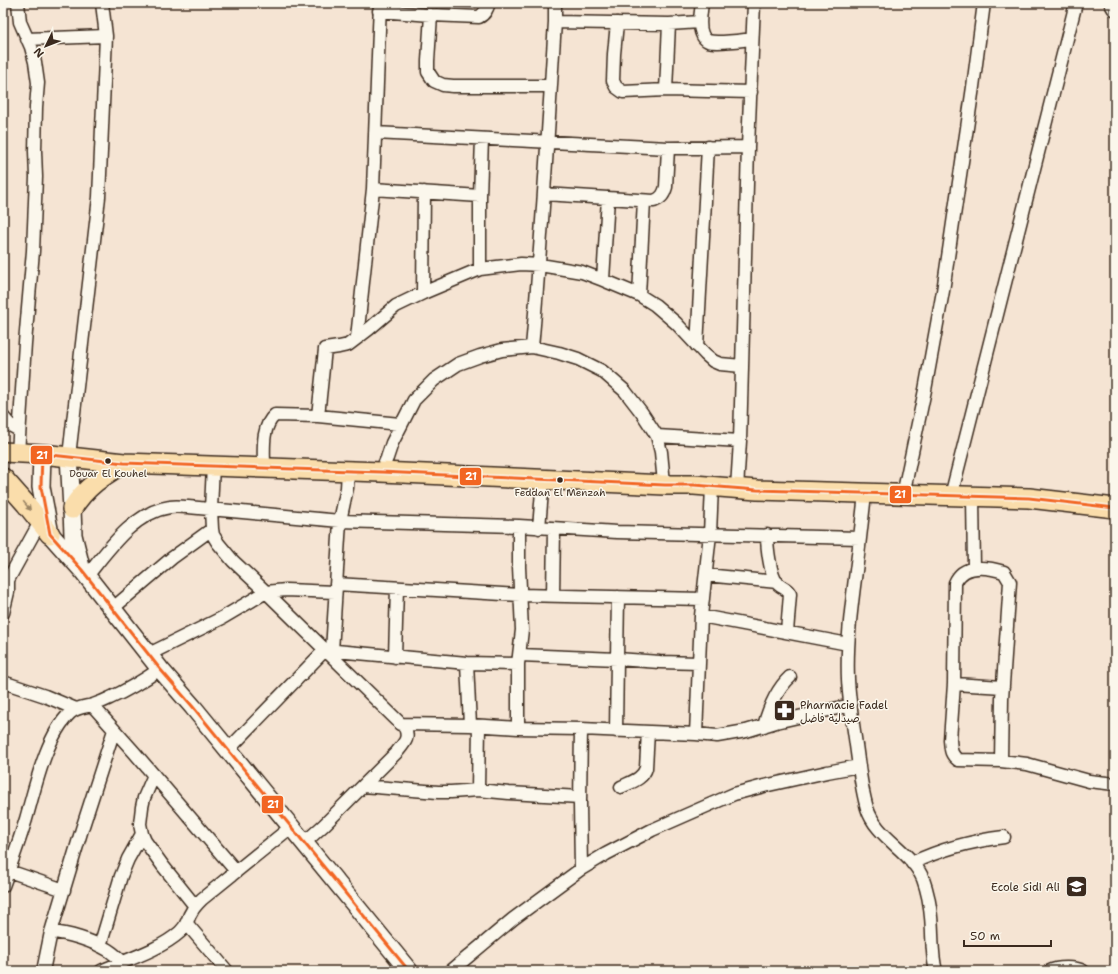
<svg xmlns="http://www.w3.org/2000/svg" width="1118" height="974" font-family="'Shantell Sans','Playpen Sans Arabic',sans-serif">
  <style>
    .lines { fill: none; stroke-linecap: round; stroke-linejoin: round }
    .minor-casing { stroke: #3b2a1e; stroke-width: 15 }
    .tertiary-casing { stroke: #3b2a1e; stroke-width: 18 }
    .secondary-casing { stroke: #3b2a1e; stroke-width: 20 }
    .primary-casing { stroke: #3b2a1e; stroke-width: 22 }
    .minor { stroke: #fbf7ec; stroke-width: 12 }
    .tertiary { stroke: #fbf7ec; stroke-width: 15 }
    .secondary { stroke: #fbf7ec; stroke-width: 17 }
    .primary { stroke: #faddab; stroke-width: 19 }
    .bus-1-casing { stroke: #fbf7ec; stroke-width: 6 }
    .bus-1 { stroke: #f26522; stroke-width: 3 }
    .oneway { fill: #9a8464 }
    .bus-dot { fill: #3b2a1e; stroke: #fbf7ec; stroke-width: 1.5 }
    .labels { text-anchor: middle; dominant-baseline: central; stroke-width: 3; stroke-linejoin: round; paint-order: stroke }
    .bus-label { font-size: 10px; fill: #3b2a1e; stroke: #fbf7ec }
    .poi-label { font-size: 11px; fill: #3b2a1e; stroke: #fbf7ec; text-anchor: start }
    .line-badge { stroke: #fbf7ec; stroke-width: 1.5 }
    .badge-label { font-size: 11px; text-anchor: middle; font-weight: bold; fill: #fff }
  </style>
  <rect width="100%" height="100%" fill="#f5e4d3"/>
  <filter id="ink" filterUnits="userSpaceOnUse"><feTurbulence type="fractalNoise" baseFrequency=".025" numOctaves="2"/><feDisplacementMap in="SourceGraphic" scale="8" xChannelSelector="R" yChannelSelector="G"/><feConvolveMatrix kernelMatrix="1 2 1 2 8 2 1 2 1" color-interpolation-filters="sRGB"/></filter>
  <g filter="url(#ink)">
    <g class="lines">
      <defs>
        <path id="minor" d="M 702,3 C 701,13 698,25 702,34 C 703,37 706,40 708,41 C 718,44 742,40 752,39
          M 379,11 L 431,15 L 479,17 C 485,14 487,9 489,3
          M 431,15 L 428,61 L 428,72 L 434,81 L 443,85 L 453,86 L 551,86
          M 555,22 L 669,24 L 700,22
          M 617,23 L 614,54 L 613,81 L 616,87 L 623,92 L 666,90 L 751,92
          M 27,39 L 106,36
          M 666,90 L 669,24
          M 375,133 L 668,148 L 748,147
          M 373,189 L 480,196
          M 545,194 L 654,201 C 662,198 664,194 666,187 L 668,148
          M 480,269 L 480,196 L 482,139
          M 603,280 L 608,198
          M 423,293 L 424,192
          M 639,295 L 644,201
          M 357,338 L 373,189 L 380,3
          M 697,346 L 708,147
          M 532,347 C 542,239 548,130 555,22 L 555,3
          M 3,417 L 10,425 L 19,430
          M 400,424 L 318,416 L 325,349 L 339,347 L 348,345 L 369,329 L 396,306 L 423,293 L 480,269 L 521,264 L 540,265 L 582,272 L 603,280 L 639,295 L 655,305 L 676,323 L 705,354 L 713,361 L 720,364 L 742,366
          M 657,436 L 740,441
          M 18,453 L 25,343 L 33,251 L 36,177 L 35,151 L 36,107 L 38,83 L 35,62 L 31,47 L 20,22 L 18,3
          M 69,456 L 99,197 L 106,36 L 102,3
          M 213,465 L 211,509 L 212,529 L 213,535 L 218,543 L 233,561 L 266,592 L 405,728 C 410,739 403,744 397,752 L 324,825 L 304,843
          M 264,467 C 264,450 261,427 275,415 L 318,416
          M 381,472 L 387,458 L 392,443 L 414,400 L 434,380 L 458,364 L 480,356 L 502,350 L 532,347 L 559,353 L 578,359 L 602,371 L 625,391 L 642,413 L 657,436 L 661,452 L 664,483 L 665,485
          M 737,488 L 740,441 L 748,147 L 754,3
          M 903,495 L 925,390 L 943,291 L 973,87 L 984,3
          M 951,496 L 1076,3
          M 973,497 L 974,568
          M 539,528 L 543,479
          M 767,535 C 767,546 770,577 778,584 C 783,589 786,587 790,594 L 787,632
          M 860,538 L 865,494
          M 706,575 L 777,582
          M 87,576 C 108,550 134,512 170,507 C 176,506 183,507 188,507 L 340,521 L 519,526 L 617,532 L 860,538 C 855,584 846,632 848,679 C 849,701 853,723 856,745 C 859,766 861,788 867,808 C 876,838 911,850 923,879 C 927,890 930,904 931,917 C 933,935 931,953 936,971
          M 3,584 L 8,580 L 40,522
          M 336,584 L 520,595 L 703,599
          M 553,596 L 554,529
          M 618,597 L 617,659 L 660,662 L 699,663
          M 112,609 L 172,558 L 212,529
          M 3,613 L 8,592 L 8,580
          M 701,616 L 848,644
          M 332,651 L 340,521 L 347,488 L 348,471
          M 149,654 L 222,618 L 266,592 L 286,590 L 335,592
          M 520,655 L 617,659 L 616,731
          M 395,657 L 397,588
          M 467,663 L 470,725
          M 3,682 L 45,696 L 76,709
          M 954,684 L 1003,687
          M 92,705 L 134,752 L 236,871
          M 400,724 L 470,725 L 518,728 L 581,729 L 696,734 L 717,736 L 746,731 L 776,722 L 851,705
          M 479,726 L 478,790 L 509,793 L 580,797
          M 764,726 C 769,708 776,690 790,677
          M 518,728 L 518,664 L 522,630 L 519,567 L 519,526
          M 696,734 L 701,616 L 710,534 L 712,486
          M 228,750 L 325,650 L 467,663 L 518,664
          M 1001,761 L 958,760 C 950,754 951,749 950,740 L 954,684 L 955,583 C 963,563 988,567 1004,572 L 1010,582 L 1002,699 L 1001,761 L 1027,764 L 1089,781 L 1115,784
          M 154,775 L 144,798 L 142,807 L 140,824 L 142,834 L 145,841 L 163,866 L 195,906
          M 363,786 L 438,792 L 451,792 L 478,790
          M 621,787 C 631,782 643,779 646,768 L 648,732
          M 912,863 C 941,849 972,841 1004,837
          M 3,869 L 64,890
          M 581,869 L 580,804 L 581,729
          M 3,886 C 11,864 19,842 26,819 C 35,788 46,736 70,713 C 77,707 85,707 93,705 C 99,703 104,701 110,698 C 128,690 144,680 160,669
          M 187,924 L 227,971
          M 51,932 C 68,933 93,941 108,950 C 113,953 118,958 123,962
          M 100,946 L 121,876 L 128,859 L 142,834
          M 43,971 L 51,932 L 82,829 L 114,730
          M 101,971 C 126,960 160,950 180,932 C 189,924 186,920 192,911 C 194,907 198,903 202,899 L 291,827
          M 451,971 L 513,919 L 581,869 L 606,854 L 652,830 L 734,794 L 764,786 L 827,772 L 859,766
          M 1050,971 C 1057,967 1076,967 1083,971"/>
        <path id="tertiary" d="M 1112,3 L 1115,8"/>
        <path id="secondary" d="M 42,454 L 41,487 L 50,534 L 82,570 L 160,669 L 193,707 L 409,971
          M 69,456 L 72,509 L 73,535 L 81,567"/>
        <path id="primary" d="M 3,452 L 42,454 L 124,463 L 381,472 L 665,485 L 694,485 L 757,490 L 1029,498 L 1115,508
          M 3,478 L 26,504 L 50,534
          M 72,509 C 85,487 104,475 124,463"/>
      </defs>
      <!-- minor casing -->
      <use href="#minor" class="minor-casing"/>
      <!-- tertiary casing -->
      <use href="#tertiary" class="tertiary-casing"/>
      <!-- secondary casing -->
      <use href="#secondary" class="secondary-casing"/>
      <!-- primary casing -->
      <use href="#primary" class="primary-casing"/>
      <!-- minor -->
      <use href="#minor" class="minor"/>
      <!-- tertiary -->
      <use href="#tertiary" class="tertiary"/>
      <!-- secondary -->
      <use href="#secondary" class="secondary"/>
      <!-- primary -->
      <use href="#primary" class="primary"/>
      <defs>
        <path id="bus-1" d="M 409,971 L 193,707 L 160,669 L 82,570 L 50,534 L 41,487 L 42,454 L 124,463 L 381,472 L 665,485 L 694,485 L 757,490 L 1029,498 L 1115,508"/>
      </defs>
      <!-- bus-1 casing -->
      <use href="#bus-1" class="bus-1-casing"/>
      <!-- bus-1 -->
      <use href="#bus-1" class="bus-1"/>
    </g>
    <!-- one-way arrows -->
    <defs><path id="oneway-solid" d="M-6-.8H1V-3.2L6.5 0L1 3.2V.8H-6Z"/></defs>
    <use class="oneway" href="#oneway-solid" transform="translate(27 506) rotate(51)"/>
  </g>
  <!-- icons -->
  <defs>
    <symbol id="pharmacy-square" viewBox="-11 -11 22 22"><rect x="-9" y="-9" width="18" height="18" rx="4" fill="#3b2a1e" stroke="#fbf7ec"/><path d="M-2-6h4v4h4v4h-4v4h-4v-4h-4v-4h4Z" fill="#fff"/></symbol>
    <symbol id="school-square" viewBox="-11 -11 22 22"><rect x="-9" y="-9" width="18" height="18" rx="4" fill="#3b2a1e" stroke="#fbf7ec"/><path d="M0-5L7-2L0 1L-7-2ZM-4 1L0 2.5L4 1V4Q0 6-4 4Z" fill="#fff"/></symbol>
  </defs>
  <g fill-rule="evenodd">
    <use href="#pharmacy-square" x="772" y="698" width="25" height="25"/>
    <use href="#school-square" x="1064" y="874" width="25" height="25"/>
  </g>
  <!-- markers -->
  <g class="bus-dot">
    <circle cx="108" cy="461" r="3.5"/>
    <circle cx="560" cy="480" r="3.5"/>
  </g>
  <g class="labels">
    <!-- bus labels -->
    <g class="bus-label">
      <text x="108" y="473">Douar El Kouhel</text>
      <text x="560" y="492">Feddan El Menzah</text>
    </g>
    <!-- poi labels -->
    <g class="poi-label">
      <text x="800" y="705">Pharmacie Fadel<tspan x="800" dy="13">صيدلية فاضل</tspan></text>
      <text x="1060" y="887" text-anchor="end">Ecole Sidi Ali</text>
    </g>
  </g>
  <g class="line-badge">
    <rect x="30" y="445" width="23" height="20" rx="4" fill="#f26522"/>
    <rect x="459" y="467" width="23" height="19" rx="4" fill="#f26522"/>
    <rect x="889" y="485" width="23" height="19" rx="4" fill="#f26522"/>
    <rect x="261" y="795" width="23" height="19" rx="4" fill="#f26522"/>
  </g>
  <g class="badge-label">
    <text x="42" y="459">21</text>
    <text x="471" y="480">21</text>
    <text x="900" y="498">21</text>
    <text x="273" y="808">21</text>
  </g>
  <!-- margin -->
  <rect width="1118" height="974" fill="none" stroke="#fbf7ec" stroke-width="16"/>
  <rect x="8" y="8" width="1102" height="958" fill="none" stroke="#3b2a1e" stroke-width="1.5" filter="url(#ink)"/>
  <!-- north arrow -->
  <g transform="translate(46 46) rotate(227)" stroke="#fbf7ec" stroke-width="3" paint-order="stroke">
  <path d="M0-3L7 15L0 10L-7 15Z" fill="#3b2a1e"/>
  <text y="-6" font-size="11" font-weight="bold" text-anchor="middle" fill="#3b2a1e">N</text>
  </g>
  <!-- scale -->
  <path d="M964 940v6h87v-6" fill="none" stroke="#3b2a1e" stroke-width="2"/>
  <text x="970" y="940" font-size="12" fill="#3b2a1e" stroke="#fbf7ec" stroke-width="3" paint-order="stroke">50 m</text>
</svg>
